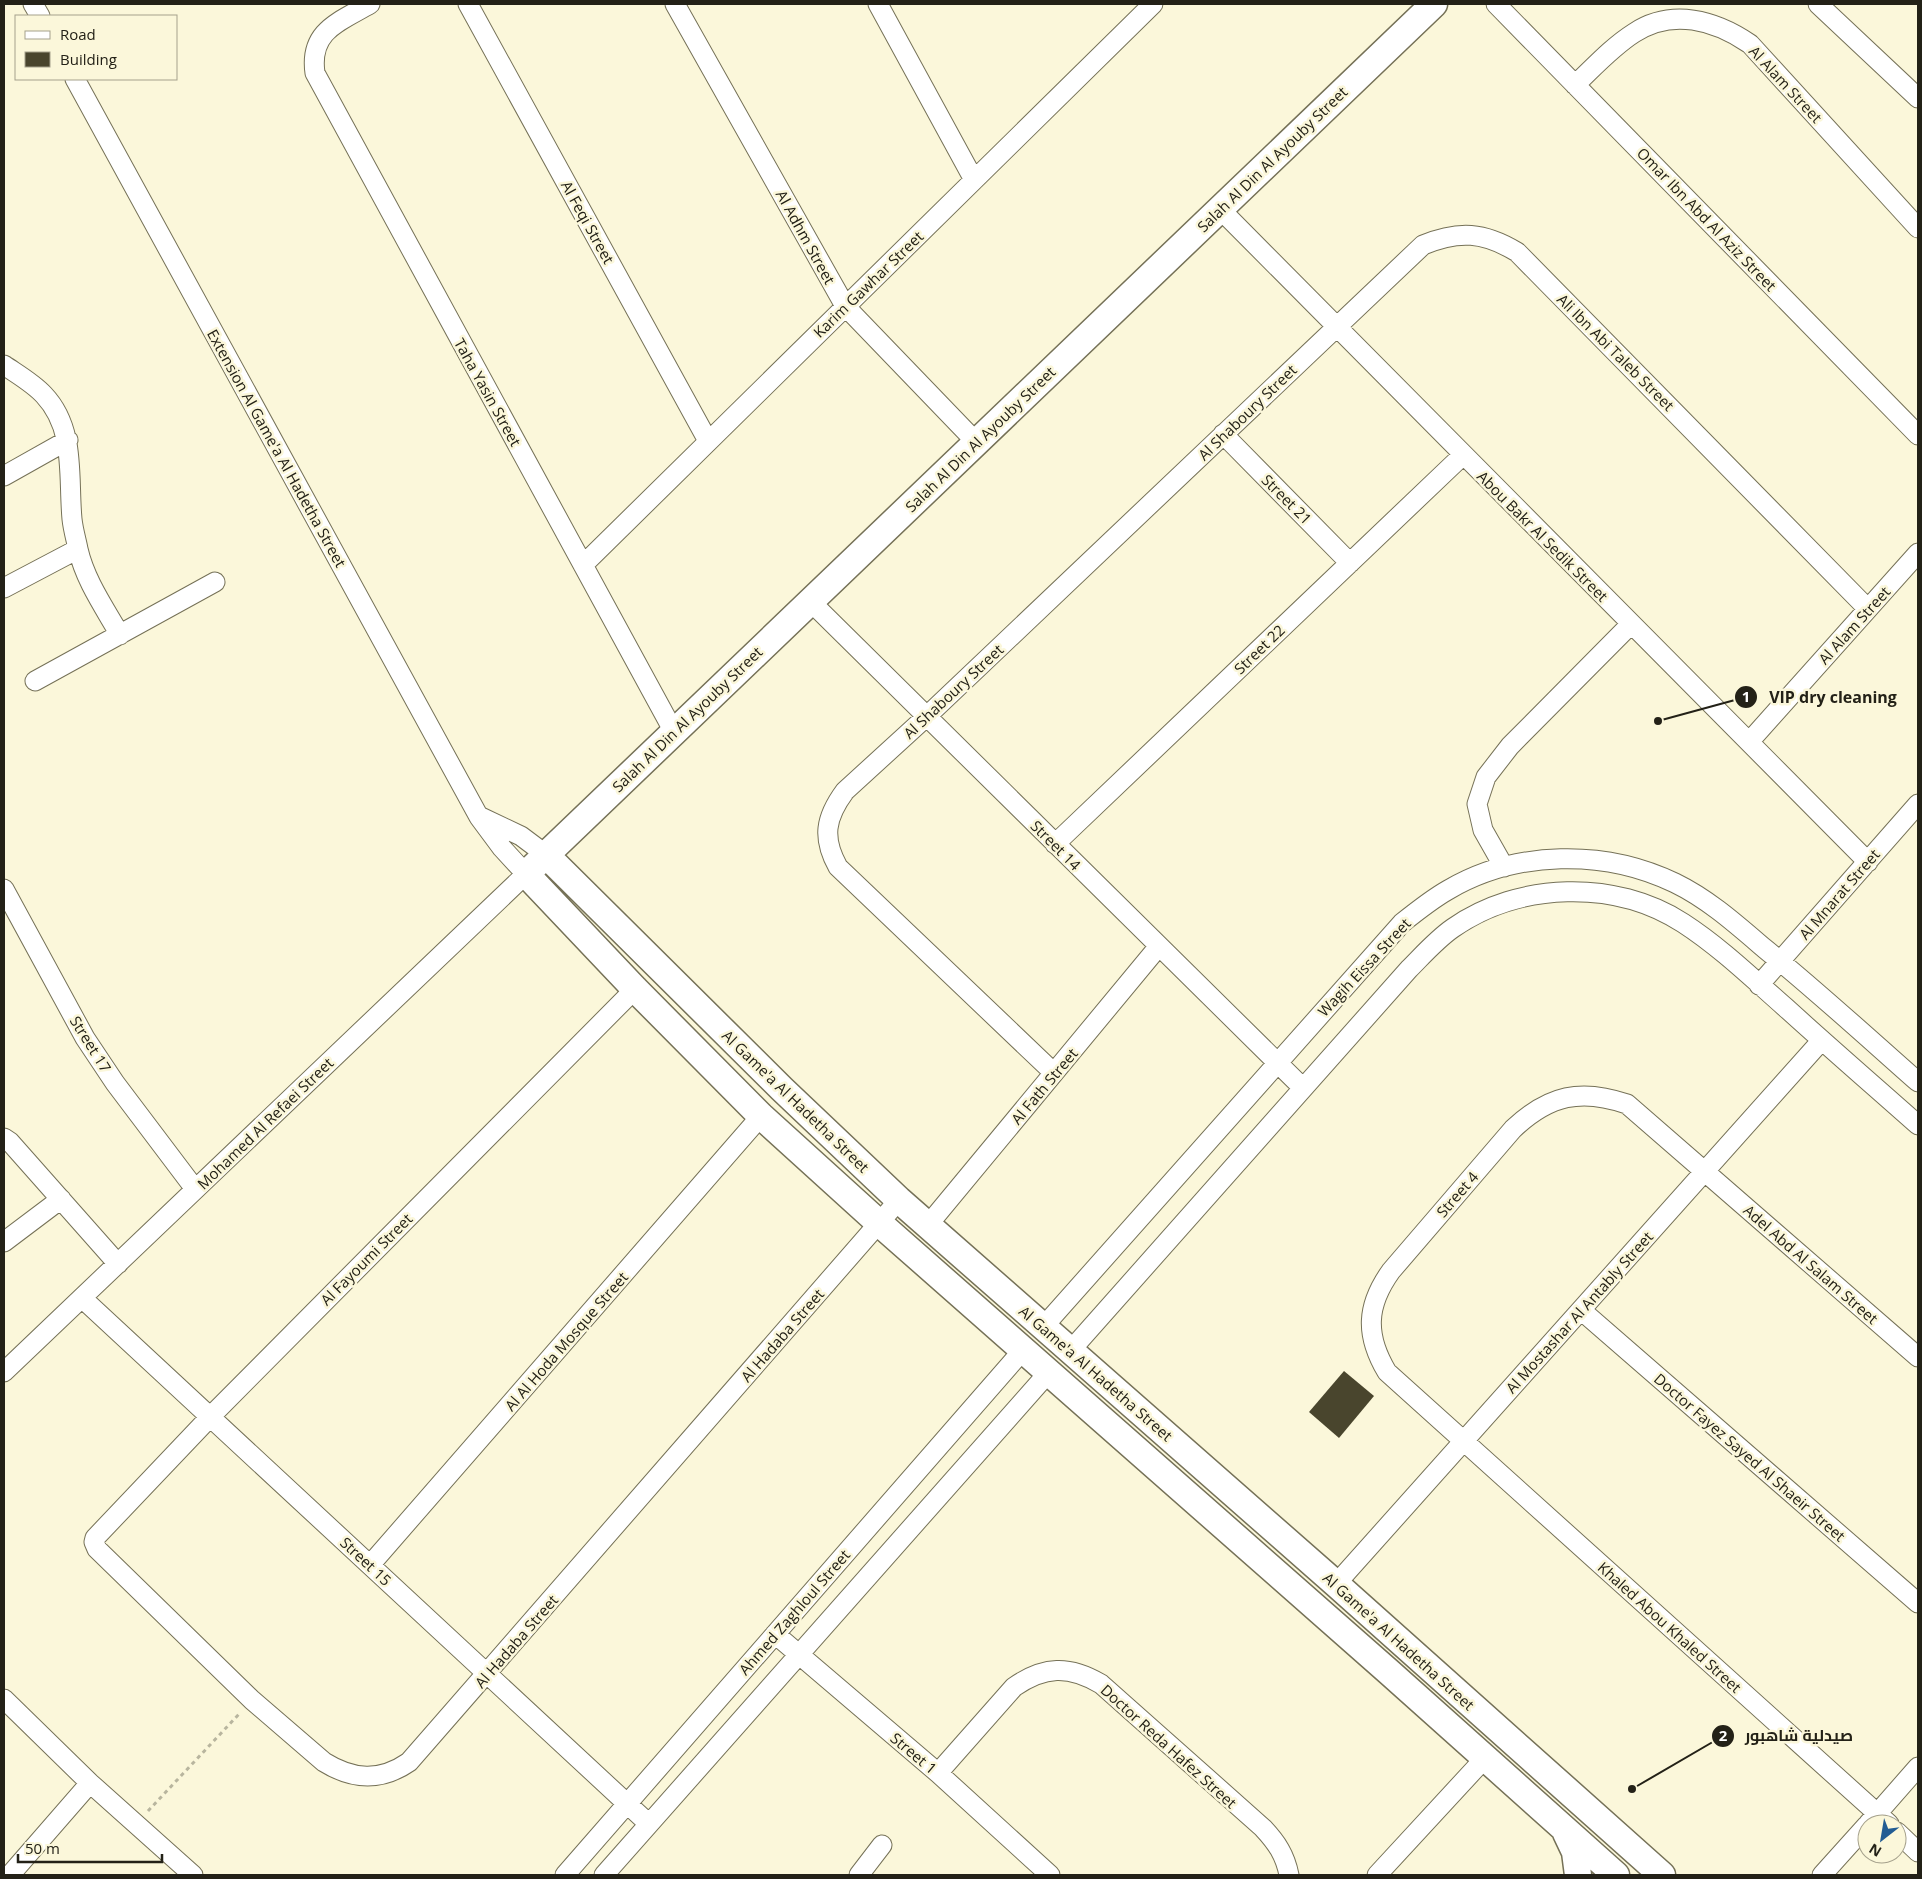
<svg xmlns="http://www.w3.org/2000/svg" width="1922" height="1879" font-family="'Open Sans',Cairo,sans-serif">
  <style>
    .building { fill: #49452d }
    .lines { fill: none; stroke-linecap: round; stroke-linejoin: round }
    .street-casing { stroke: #757157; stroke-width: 21 }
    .secondary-casing { stroke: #757157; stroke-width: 29 }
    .path { stroke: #b8b59e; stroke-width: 3; stroke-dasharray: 4 4; stroke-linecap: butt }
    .street { stroke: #fff; stroke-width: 19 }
    .secondary { stroke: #fff; stroke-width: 26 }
    .labels { text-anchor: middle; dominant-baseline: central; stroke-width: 5; stroke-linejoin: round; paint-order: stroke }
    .street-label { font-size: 15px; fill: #232117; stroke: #fbf7da }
    .leader { fill: none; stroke: #232117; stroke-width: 2 }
    .callout-dot { fill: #232117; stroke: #fbf7da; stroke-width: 2 }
    .mark-label { font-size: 15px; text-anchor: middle; font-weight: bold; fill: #fff }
    .callout-label { font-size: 16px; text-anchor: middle; font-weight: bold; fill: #232117; stroke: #fbf7da; stroke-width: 5; stroke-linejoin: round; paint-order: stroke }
  </style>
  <rect width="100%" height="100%" fill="#fbf7da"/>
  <!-- building -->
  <path class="building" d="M 1344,1371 L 1374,1396 L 1339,1438 L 1309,1412 Z"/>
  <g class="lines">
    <defs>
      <path id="street" d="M 33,4 L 40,16
        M 370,4 C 339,22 309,31 315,73 L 674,732
        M 468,4 L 708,441
        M 675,4 L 845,306 L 976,442
        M 878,4 L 974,180
        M 1496,4 L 1918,435
        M 1818,4 L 1918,98
        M 1575,85 C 1594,67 1612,47 1634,33 C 1672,8 1715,20 1750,44 L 1918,228
        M 1220,209 L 1868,862
        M 4,365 C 17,374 33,383 44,395 C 76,429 68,476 72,519 C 73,529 76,539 78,549 C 85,580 104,607 120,635
        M 1223,434 L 1350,563
        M 4,476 L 68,440
        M 583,565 L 1153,4
        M 4,588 L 78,549
        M 810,601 L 1303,1088
        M 35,681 L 215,582
        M 1749,742 L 1918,553
        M 481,817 L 521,836 L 545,854
        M 1055,844 L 1463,455
        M 1504,867 L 1483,830 L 1477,804 L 1486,777 L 1510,746 L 1631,624
        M 4,889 L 85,1038 L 115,1083 L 195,1189
        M 1759,985 L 1918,804
        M 635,989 L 210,1417 L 95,1538 L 94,1542 L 97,1549 L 252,1700 L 324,1762 C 353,1780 380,1782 409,1762 L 899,1200
        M 1054,1073 L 838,867 C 822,838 825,818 845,791 L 926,717 L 1423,245 C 1459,230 1484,232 1517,252 L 1868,609
        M 4,1138 L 10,1142 L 118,1264
        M 928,1225 L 1159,946
        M 4,1242 L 61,1199
        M 82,1298 L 649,1824
        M 1581,1310 L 1918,1603
        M 1044,1326 L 1402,923 C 1417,911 1432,899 1448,890 C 1516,850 1605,849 1675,883 C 1708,899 1736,924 1764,948 C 1817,991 1867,1037 1918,1082
        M 1071,1350 L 1409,969 C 1423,955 1437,939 1453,928 C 1519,882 1615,879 1683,923 C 1720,947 1752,978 1785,1007 C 1829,1047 1874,1086 1918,1125
        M 4,1372 L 526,874 L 502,848 L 479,817 L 75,79
        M 370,1565 L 761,1116
        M 1336,1584 L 1822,1040
        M 775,1634 L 938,1773 L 1050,1875
        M 4,1699 L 90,1783 L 193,1875
        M 938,1773 L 1014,1687 C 1044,1666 1069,1665 1101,1684 L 1263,1828 C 1277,1843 1285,1855 1289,1875
        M 1868,1824 L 1918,1767
        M 1889,1824 L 1387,1372 C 1365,1335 1366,1306 1391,1271 L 1513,1129 C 1549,1095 1581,1088 1627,1104 L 1918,1357
        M 1897,1832 L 1918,1852
        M 10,1875 L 90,1783
        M 565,1875 L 1023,1350
        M 604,1875 L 1049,1372
        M 859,1875 L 882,1845
        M 1377,1875 L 1485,1758
        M 1822,1875 L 1867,1825"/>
      <path id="secondary" d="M 1434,4 L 526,874 L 635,989 L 761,1116 L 879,1223 L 1389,1672 L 1616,1875
        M 545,854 L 782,1089 L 899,1200 L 1336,1584 L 1662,1875
        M 1566,1833 L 1575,1852 L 1578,1875"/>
    </defs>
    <!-- street casing -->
    <use href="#street" class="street-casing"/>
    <!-- secondary casing -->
    <use href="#secondary" class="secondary-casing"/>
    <!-- path -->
    <path class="path" d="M 148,1811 L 240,1713"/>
    <!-- street -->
    <use href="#street" class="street"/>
    <!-- secondary -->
    <use href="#secondary" class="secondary"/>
  </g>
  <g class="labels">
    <!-- street labels -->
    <g class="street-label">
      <text transform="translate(1786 84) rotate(47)">Al Alam Street</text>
      <text transform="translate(1272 159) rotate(-44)">Salah Al Din Al Ayouby Street</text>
      <text transform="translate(1707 219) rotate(46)">Omar Ibn Abd Al Aziz Street</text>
      <text transform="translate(588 222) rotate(61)">Al Feqi Street</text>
      <text transform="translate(806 237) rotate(61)">Al Adhm Street</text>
      <text transform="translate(868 284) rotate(-44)">Karim Gawhar Street</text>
      <text transform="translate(1616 352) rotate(45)">Ali Ibn Abi Taleb Street</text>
      <text transform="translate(488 392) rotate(61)">Taha Yasin Street</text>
      <text transform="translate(1247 412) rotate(-44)">Al Shaboury Street</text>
      <text transform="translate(980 439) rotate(-44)">Salah Al Din Al Ayouby Street</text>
      <text transform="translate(277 448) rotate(61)">Extension Al Game'a Al Hadetha Street</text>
      <text transform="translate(1287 499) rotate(45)">Street 21</text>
      <text transform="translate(1543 536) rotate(45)">Abou Bakr Al Sedik Street</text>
      <text transform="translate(1854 625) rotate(-48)">Al Alam Street</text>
      <text transform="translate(1259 649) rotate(-44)">Street 22</text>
      <text transform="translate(953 691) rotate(-43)">Al Shaboury Street</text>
      <text transform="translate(687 719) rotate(-44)">Salah Al Din Al Ayouby Street</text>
      <text transform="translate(1056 845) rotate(45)">Street 14</text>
      <text transform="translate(1839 894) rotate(-49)">Al Mnarat Street</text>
      <text transform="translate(1364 967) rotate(-47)">Wagih Eissa Street</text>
      <text transform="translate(91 1044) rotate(58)">Street 17</text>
      <text transform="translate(1044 1086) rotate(-50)">Al Fath Street</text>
      <text transform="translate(796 1101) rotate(44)">Al Game'a Al Hadetha Street</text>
      <text transform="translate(265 1123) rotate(-44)">Mohamed Al Refaei Street</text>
      <text transform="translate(1457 1194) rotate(-49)">Street 4</text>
      <text transform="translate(366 1259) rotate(-45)">Al Fayoumi Street</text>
      <text transform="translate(1811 1264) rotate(41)">Adel Abd Al Salam Street</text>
      <text transform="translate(1579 1312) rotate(-48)">Al Mostashar Al Antably Street</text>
      <text transform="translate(782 1335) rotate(-49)">Al Hadaba Street</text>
      <text transform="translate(566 1341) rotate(-49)">Al Al Hoda Mosque Street</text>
      <text transform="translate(1096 1373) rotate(41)">Al Game'a Al Hadetha Street</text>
      <text transform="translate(1750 1457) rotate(41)">Doctor Fayez Sayed Al Shaeir Street</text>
      <text transform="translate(366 1561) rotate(43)">Street 15</text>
      <text transform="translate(794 1612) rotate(-49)">Ahmed Zaghloul Street</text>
      <text transform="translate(1670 1627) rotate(42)">Khaled Abou Khaled Street</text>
      <text transform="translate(516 1641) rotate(-49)">Al Hadaba Street</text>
      <text transform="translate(1399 1641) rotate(42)">Al Game'a Al Hadetha Street</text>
      <text transform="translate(1169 1746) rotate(42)">Doctor Reda Hafez Street</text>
      <text transform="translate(914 1753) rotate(40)">Street 1</text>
    </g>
  </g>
  <!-- callouts -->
  <path class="leader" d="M1658 721L1746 697M1632 1789L1723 1736"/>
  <g class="callout-dot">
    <circle cx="1658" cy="721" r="5"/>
    <circle cx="1632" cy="1789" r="5"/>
    <circle cx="1746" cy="697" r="12"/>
    <circle cx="1723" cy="1736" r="12"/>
  </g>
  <g class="mark-label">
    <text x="1746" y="702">1</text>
    <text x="1723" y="1741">2</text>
  </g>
  <g class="callout-label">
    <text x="1833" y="703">VIP dry cleaning</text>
    <text x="1799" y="1741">صيدلية شاهبور</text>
  </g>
  <!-- border -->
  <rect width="1922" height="1879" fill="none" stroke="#232117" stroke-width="10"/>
  <!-- legend -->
  <rect x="15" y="15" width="162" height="65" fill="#fbf7da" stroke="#a5a18c"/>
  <rect x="25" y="31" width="25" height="8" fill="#ffffff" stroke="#a5a18c"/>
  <text x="60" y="40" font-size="15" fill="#232117">Road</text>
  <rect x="25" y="52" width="25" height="15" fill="#49452d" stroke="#a5a18c"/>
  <text x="60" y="65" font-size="15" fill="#232117">Building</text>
  <!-- north arrow -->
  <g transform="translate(1882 1839) rotate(211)"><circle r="24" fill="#fbf7da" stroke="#a5a18c"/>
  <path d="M0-4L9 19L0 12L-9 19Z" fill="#225c93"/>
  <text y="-8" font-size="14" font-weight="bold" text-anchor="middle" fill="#232117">N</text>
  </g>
  <!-- scale -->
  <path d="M18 1854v8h144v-8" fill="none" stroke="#232117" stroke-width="2.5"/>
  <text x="25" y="1854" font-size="15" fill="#232117" stroke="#fbf7da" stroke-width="4" paint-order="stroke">50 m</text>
</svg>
